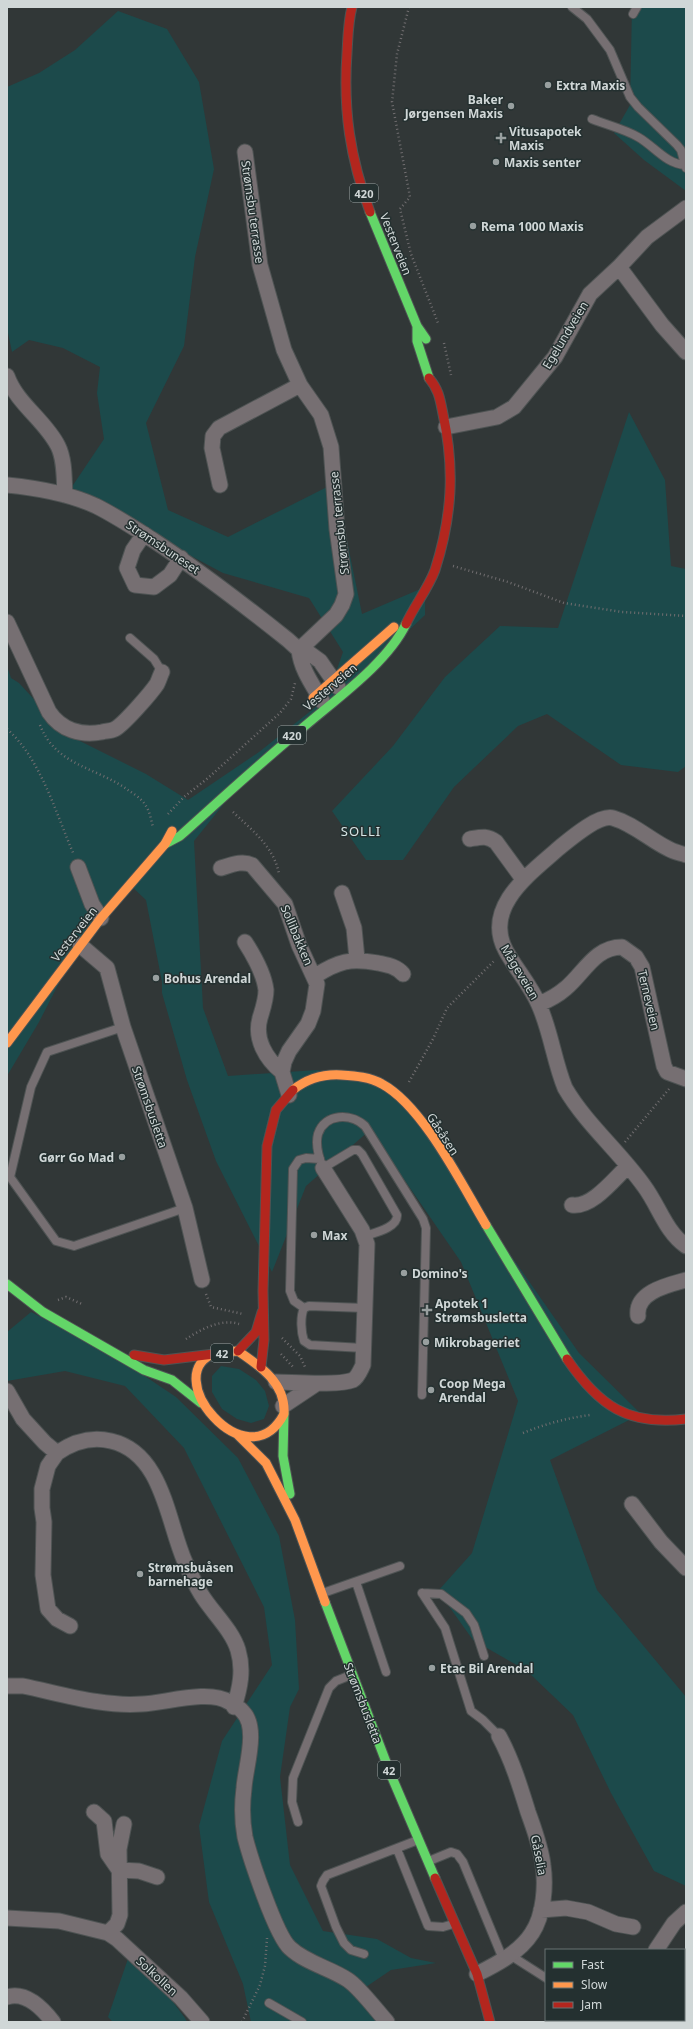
<svg xmlns="http://www.w3.org/2000/svg" width="693" height="2029" font-family="'Noto Sans',sans-serif">
  <style>
    .green { fill: #1c4a4b }
    .lines { fill: none; stroke-linecap: round; stroke-linejoin: round }
    .lane-casing { stroke: #4e5353; stroke-width: 10 }
    .street-casing { stroke: #4e5353; stroke-width: 17 }
    .fast-casing { stroke: #4e5353; stroke-width: 11 }
    .slow-casing { stroke: #4e5353; stroke-width: 11 }
    .jam-casing { stroke: #4e5353; stroke-width: 11 }
    .path { stroke: #716e70; stroke-width: 2.5; stroke-dasharray: 1 3; stroke-linecap: butt }
    .lane { stroke: #766f72; stroke-width: 8 }
    .street { stroke: #766f72; stroke-width: 15 }
    .fast { stroke: #63d668; stroke-width: 9 }
    .slow { stroke: #ff974d; stroke-width: 9 }
    .jam { stroke: #b3261e; stroke-width: 9 }
    .poi-dot { fill: #989f9f; stroke: #243030; stroke-width: 1.5 }
    .labels { text-anchor: middle; dominant-baseline: central; stroke-width: 3; stroke-linejoin: round; paint-order: stroke }
    .shield { fill: #243030; stroke: #9ca5a5; stroke-width: 1 }
    .shield-label { font-size: 11px; font-weight: bold; fill: #d0d7d7 }
    .poi-label { font-size: 12px; font-weight: bold; fill: #d0d7d7; stroke: #243030; text-anchor: start }
    .street-label { font-size: 12px; fill: #d0d7d7; stroke: #243030 }
    .neighbourhood-label { font-size: 13px; letter-spacing: 1px; fill: #d7e6e6; stroke: #243030 }
  </style>
  <rect width="100%" height="100%" fill="#313737"/>
  <!-- green -->
  <path class="green" d="M 632,7 L 686,7 L 686,191 L 644,160 L 614,133 L 630,105 Z
    M 118,11 L 167,29 L 199,82 L 214,169 L 195,257 L 184,346 L 146,423 L 168,510 L 228,537 L 329,486 L 344,526 L 362,614 L 425,587 L 425,615 L 297,736 L 231,795 L 194,841 L 203,1008 L 228,1076 L 317,1070 L 390,1082 L 579,1353 L 641,1414 L 550,1460 L 597,1590 L 686,1697 L 686,1886 L 654,1871 L 611,1793 L 573,1715 L 527,1671 L 473,1640 L 438,1591 L 472,1553 L 518,1401 L 461,1262 L 370,1130 L 306,1186 L 272,1272 L 216,1161 L 187,1080 L 162,993 L 162,982 L 146,900 L 130,885 L 80,942 L 39,1022 L 7,1076 L 7,666 L 11,678 L 19,683 L 66,734 L 146,774 L 188,800 L 259,752 L 327,698 L 343,652 L 309,598 L 223,573 L 69,491 L 104,439 L 97,393 L 100,367 L 63,348 L 29,340 L 12,352 L 7,328 L 7,87 L 39,73 L 75,50 Z
    M 629,412 L 665,480 L 671,566 L 686,569 L 686,766 L 678,772 L 621,765 L 547,714 L 518,726 L 454,787 L 403,860 L 366,860 L 332,811 L 393,746 L 445,677 L 500,626 L 558,628 Z
    M 31,1312 L 103,1348 L 176,1397 L 238,1458 L 279,1536 L 295,1620 L 299,1689 L 290,1707 L 280,1777 L 290,1865 L 323,1931 L 377,1939 L 411,1958 L 436,1963 L 391,1970 L 357,1993 L 383,2022 L 251,2022 L 243,1984 L 209,1902 L 199,1826 L 222,1741 L 272,1665 L 264,1607 L 184,1448 L 125,1386 L 65,1371 L 7,1381 L 7,1332 Z
    M 221,1366 L 239,1369 L 256,1380 L 265,1391 L 269,1406 L 264,1419 L 251,1423 L 237,1419 L 222,1409 L 212,1392 L 212,1376 Z
    M 132,1947 L 185,2018 L 187,2022 L 113,2022 L 108,2017 Z"/>
  <g class="lines">
    <defs>
      <path id="lane" d="M 572,7 L 587,19 L 610,50 L 630,97 L 638,107 L 677,145 L 681,150 L 686,168
        M 633,14 L 637,7
        M 592,119 C 607,125 624,129 638,137 C 654,146 666,164 685,165
        M 130,638 L 154,659 L 162,672
        M 123,1027 L 47,1052 L 31,1087 L 10,1177 L 56,1241 L 74,1246 L 185,1208
        M 365,1236 C 374,1233 398,1228 397,1215 L 362,1154 L 358,1150 L 353,1150 L 323,1168 C 319,1158 315,1145 318,1134 C 325,1113 351,1113 365,1126 L 423,1219 L 426,1228 L 422,1395
        M 304,1308 L 294,1301 L 290,1291 L 293,1169 L 299,1160 L 306,1158 L 320,1159
        M 363,1348 L 310,1345 L 304,1341 C 301,1332 300,1317 304,1308 L 309,1306 L 365,1308
        M 356,1582 L 386,1672
        M 323,1593 L 400,1566
        M 422,1593 L 445,1628 L 471,1711 L 483,1720 L 499,1736
        M 422,1593 L 441,1594 L 466,1613 L 474,1625 L 484,1656
        M 298,1822 L 292,1802 L 293,1778 L 329,1688 L 336,1681 L 351,1675
        M 397,1849 L 428,1926 L 443,1927 L 453,1924
        M 429,1861 L 451,1852 L 457,1854 L 463,1862 L 503,1959
        M 364,1954 L 351,1950 L 344,1943 L 336,1927 L 321,1886 L 323,1881 L 327,1875 L 418,1840
        M 510,1955 L 546,1978
        M 269,2003 L 302,2022"/>
      <path id="street" d="M 245,152 L 260,265 L 284,350 L 300,385 L 321,415 L 331,447 L 337,529 L 346,594 L 342,605 L 336,615 L 299,650
        M 619,267 L 647,237 L 686,208
        M 7,376 C 17,404 45,420 58,446 C 65,460 64,480 65,495
        M 446,427 L 497,417 L 514,407 L 555,357 L 590,294 L 619,267 L 662,325 L 686,352
        M 7,485 C 37,488 68,493 96,506 C 116,516 134,528 153,540 C 200,571 244,605 288,640 L 299,650 L 309,653 L 320,661 L 338,687
        M 220,485 L 212,448 L 213,436 L 219,428 L 300,385
        M 144,534 L 133,550 L 127,568 L 135,585 L 154,587 L 170,575 L 181,558
        M 7,622 L 49,712 C 61,730 81,736 102,732 C 106,731 111,731 115,729 C 124,724 151,693 157,684 C 159,680 160,676 162,672
        M 299,650 C 301,669 312,684 322,701
        M 470,839 C 481,837 487,835 496,842 L 523,879
        M 686,855 C 680,853 674,852 669,849 C 650,840 634,824 613,818 C 599,814 570,839 559,848 C 531,873 482,907 506,951 C 516,969 531,986 539,1005 C 551,1032 554,1061 565,1088 C 586,1124 620,1152 644,1186 C 659,1206 665,1231 686,1246
        M 78,867 L 92,904 L 101,918
        M 221,868 C 231,865 242,860 252,865 L 285,904 L 299,945 L 317,984 L 313,1011 L 308,1024 L 289,1051 L 284,1062 L 282,1072 L 289,1095
        M 342,893 L 354,928 L 357,959
        M 245,942 C 254,956 264,973 266,990 C 266,1000 263,1008 260,1018 C 254,1039 266,1059 282,1072
        M 80,945 L 107,968 L 123,1027 L 185,1208 L 202,1280
        M 315,976 C 339,961 350,958 378,963 C 387,965 396,966 403,974
        M 539,1004 C 549,1000 558,995 566,988 C 584,973 595,947 622,947 L 636,957 L 642,967 L 664,1066 L 667,1072 L 686,1079
        M 572,1205 C 592,1208 614,1179 628,1166
        M 638,1316 C 635,1292 668,1285 686,1280
        M 276,1382 C 292,1382 339,1386 353,1380 C 358,1377 360,1371 363,1365 L 367,1244 L 362,1230 L 323,1168
        M 7,1391 L 23,1419 L 45,1443 L 57,1453 C 73,1442 91,1436 111,1441 C 163,1453 167,1521 185,1562 C 190,1573 195,1584 201,1594 C 212,1612 232,1630 238,1650 C 244,1670 240,1688 234,1707
        M 283,1406 L 316,1384
        M 57,1453 L 48,1466 L 42,1489 L 42,1508 L 44,1522 L 43,1575 L 48,1609 L 57,1619 L 70,1626
        M 632,1504 L 661,1542 L 686,1568
        M 7,1686 L 23,1686 C 62,1694 103,1707 142,1704 C 165,1703 209,1689 229,1702 C 233,1704 240,1708 243,1712 C 259,1728 245,1769 244,1788 C 242,1804 242,1821 245,1837 C 250,1857 276,1936 290,1948 C 306,1963 330,1968 348,1980 C 359,1987 377,2011 387,2022
        M 94,1812 L 104,1821 L 108,1854 L 119,1870 L 139,1871 L 157,1877
        M 541,1910 L 566,1908 L 588,1912 L 616,1924 L 633,1927
        M 7,1918 L 59,1921 L 108,1933 L 117,1924 L 120,1915 L 119,1849 L 124,1824
        M 108,1933 L 117,1939 L 181,1998 L 202,2022
        M 656,1950 L 674,1923 L 686,1912
        M 477,1974 C 497,1964 520,1952 532,1933 C 544,1915 546,1885 543,1865 C 541,1847 534,1829 528,1812 C 520,1786 512,1760 499,1736
        M 7,1997 C 26,1991 43,2009 53,2022
        M 682,2020 L 682,2022"/>
      <path id="fast" d="M 370,212 L 417,326 L 426,339
        M 417,326 L 417,341 L 429,378
        M 165,844 L 180,836 C 219,801 258,765 299,731 C 333,701 386,665 406,624
        M 486,1225 L 567,1359
        M 7,1284 L 43,1312 L 144,1370 L 172,1380 L 201,1403
        M 284,1413 L 283,1456 L 290,1494
        M 325,1602 L 391,1775 L 435,1878"/>
      <path id="slow" d="M 313,698 L 394,627
        M 7,1043 L 101,918 L 165,844 L 172,831
        M 293,1090 C 308,1078 323,1074 341,1075 C 356,1076 370,1077 382,1084 C 423,1106 462,1185 486,1225
        M 238,1351 C 260,1366 286,1383 284,1414 C 247,1484 156,1372 216,1353 C 223,1351 231,1352 238,1351 Z
        M 237,1434 L 266,1463 L 295,1520 L 325,1602"/>
      <path id="jam" d="M 352,7 C 348,22 348,37 347,53 C 343,110 350,158 370,212
        M 406,624 C 414,606 428,589 435,570 C 452,517 455,469 443,414 C 440,399 439,390 429,378
        M 238,1351 L 256,1332 L 262,1312
        M 134,1355 L 164,1360 L 214,1354
        M 567,1359 C 599,1406 628,1426 686,1419
        M 261,1367 L 264,1340 L 263,1291 L 267,1146 L 276,1110 L 293,1090
        M 435,1878 L 477,1974 L 490,2022"/>
    </defs>
    <!-- lane casing -->
    <use href="#lane" class="lane-casing"/>
    <!-- street casing -->
    <use href="#street" class="street-casing"/>
    <!-- fast casing -->
    <use href="#fast" class="fast-casing"/>
    <!-- slow casing -->
    <use href="#slow" class="slow-casing"/>
    <!-- jam casing -->
    <use href="#jam" class="jam-casing"/>
    <!-- path -->
    <path class="path" d="M 409,7 L 397,54 L 392,102 L 410,197 L 400,209 L 411,254 L 438,323
      M 444,343 L 451,375
      M 453,566 L 508,582 L 564,603 L 622,612 L 686,616
      M 40,725 C 56,766 96,767 128,790 C 134,794 142,799 146,806 C 150,812 151,820 153,827
      M 7,729 C 41,759 56,814 74,855
      M 233,812 C 253,831 274,847 279,874
      M 168,814 L 184,797 L 208,778 L 280,713 L 291,699 L 295,683
      M 409,1082 L 433,1039 L 447,1008 L 495,960
      M 625,1142 L 669,1089
      M 206,1294 L 211,1307 L 243,1314
      M 58,1300 L 66,1297 L 82,1304
      M 282,1338 L 300,1356 L 305,1367 L 304,1368
      M 186,1339 C 200,1330 221,1318 239,1324
      M 281,1354 L 294,1368
      M 523,1433 C 545,1424 567,1418 590,1415
      M 242,2022 L 260,1985 L 265,1966 L 267,1938"/>
    <!-- lane -->
    <use href="#lane" class="lane"/>
    <!-- street -->
    <use href="#street" class="street"/>
    <!-- fast -->
    <use href="#fast" class="fast"/>
    <!-- slow -->
    <use href="#slow" class="slow"/>
    <!-- jam -->
    <use href="#jam" class="jam"/>
  </g>
  <!-- markers -->
  <g class="poi-dot">
    <circle cx="548" cy="85" r="4"/>
    <circle cx="511" cy="106" r="4"/>
    <path d="M499 132h4v4h4v4h-4v4h-4v-4h-4v-4h4z"/>
    <circle cx="496" cy="162" r="4"/>
    <circle cx="473" cy="226" r="4"/>
    <circle cx="156" cy="978" r="4"/>
    <circle cx="122" cy="1157" r="4"/>
    <circle cx="314" cy="1235" r="4"/>
    <circle cx="404" cy="1273" r="4"/>
    <path d="M425 1304h4v4h4v4h-4v4h-4v-4h-4v-4h4z"/>
    <circle cx="426" cy="1342" r="4"/>
    <circle cx="431" cy="1390" r="4"/>
    <circle cx="140" cy="1574" r="4"/>
    <circle cx="432" cy="1668" r="4"/>
  </g>
  <g class="labels">
    <!-- shield labels -->
    <g class="shield">
      <rect x="350" y="184" width="28" height="18" rx="3"/>
      <rect x="278" y="726" width="28" height="18" rx="3"/>
      <rect x="211" y="1344" width="22" height="18" rx="3"/>
      <rect x="378" y="1761" width="22" height="18" rx="3"/>
    </g>
    <g class="shield-label">
      <text x="364" y="193">420</text>
      <text x="292" y="735">420</text>
      <text x="222" y="1353">42</text>
      <text x="389" y="1770">42</text>
    </g>
    <!-- poi labels -->
    <g class="poi-label">
      <text x="556" y="85">Extra Maxis</text>
      <text x="503" y="99" text-anchor="end">Baker<tspan x="503" dy="14">Jørgensen Maxis</tspan></text>
      <text x="509" y="131">Vitusapotek<tspan x="509" dy="14">Maxis</tspan></text>
      <text x="504" y="162">Maxis senter</text>
      <text x="481" y="226">Rema 1000 Maxis</text>
      <text x="164" y="978">Bohus Arendal</text>
      <text x="114" y="1157" text-anchor="end">Gørr Go Mad</text>
      <text x="322" y="1235">Max</text>
      <text x="412" y="1273">Domino's</text>
      <text x="435" y="1303">Apotek 1<tspan x="435" dy="14">Strømsbusletta</tspan></text>
      <text x="434" y="1342">Mikrobageriet</text>
      <text x="439" y="1383">Coop Mega<tspan x="439" dy="14">Arendal</tspan></text>
      <text x="148" y="1567">Strømsbuåsen<tspan x="148" dy="14">barnehage</tspan></text>
      <text x="440" y="1668">Etac Bil Arendal</text>
    </g>
    <!-- street labels -->
    <g class="street-label">
      <text transform="translate(253 212) rotate(82)">Strømsbu terrasse</text>
      <text transform="translate(396 244) rotate(68)">Vesterveien</text>
      <text transform="translate(565 335) rotate(-59)">Egelundveien</text>
      <text transform="translate(339 523) rotate(-96)">Strømsbu terrasse</text>
      <text transform="translate(163 547) rotate(34)">Strømsbuneset</text>
      <text transform="translate(330 687) rotate(-40)">Vesterveien</text>
      <text transform="translate(74 934) rotate(-52)">Vesterveien</text>
      <text transform="translate(297 935) rotate(67)">Sollibakken</text>
      <text transform="translate(520 972) rotate(59)">Mågeveien</text>
      <text transform="translate(649 1000) rotate(77)">Terneveien</text>
      <text transform="translate(150 1107) rotate(71)">Strømsbusletta</text>
      <text transform="translate(443 1134) rotate(57)">Gåsåsen</text>
      <text transform="translate(363 1703) rotate(69)">Strømsbusletta</text>
      <text transform="translate(539 1855) rotate(79)">Gåselia</text>
      <text transform="translate(157 1976) rotate(43)">Solkollen</text>
    </g>
    <!-- neighbourhood labels -->
    <g class="neighbourhood-label">
      <text x="361" y="831">SOLLI</text>
    </g>
  </g>
  <!-- border -->
  <rect width="693" height="2029" fill="none" stroke="#d0d7d7" stroke-width="16"/>
  <!-- legend -->
  <rect x="545" y="1949" width="140" height="72" fill="#243030" stroke="#697373"/>
  <rect x="553" y="1962" width="20" height="6" fill="#63d668" stroke="#697373"/>
  <text x="581" y="1969" font-size="12" fill="#d0d7d7">Fast</text>
  <rect x="553" y="1982" width="20" height="6" fill="#ff974d" stroke="#697373"/>
  <text x="581" y="1989" font-size="12" fill="#d0d7d7">Slow</text>
  <rect x="553" y="2002" width="20" height="6" fill="#b3261e" stroke="#697373"/>
  <text x="581" y="2009" font-size="12" fill="#d0d7d7">Jam</text>
</svg>
